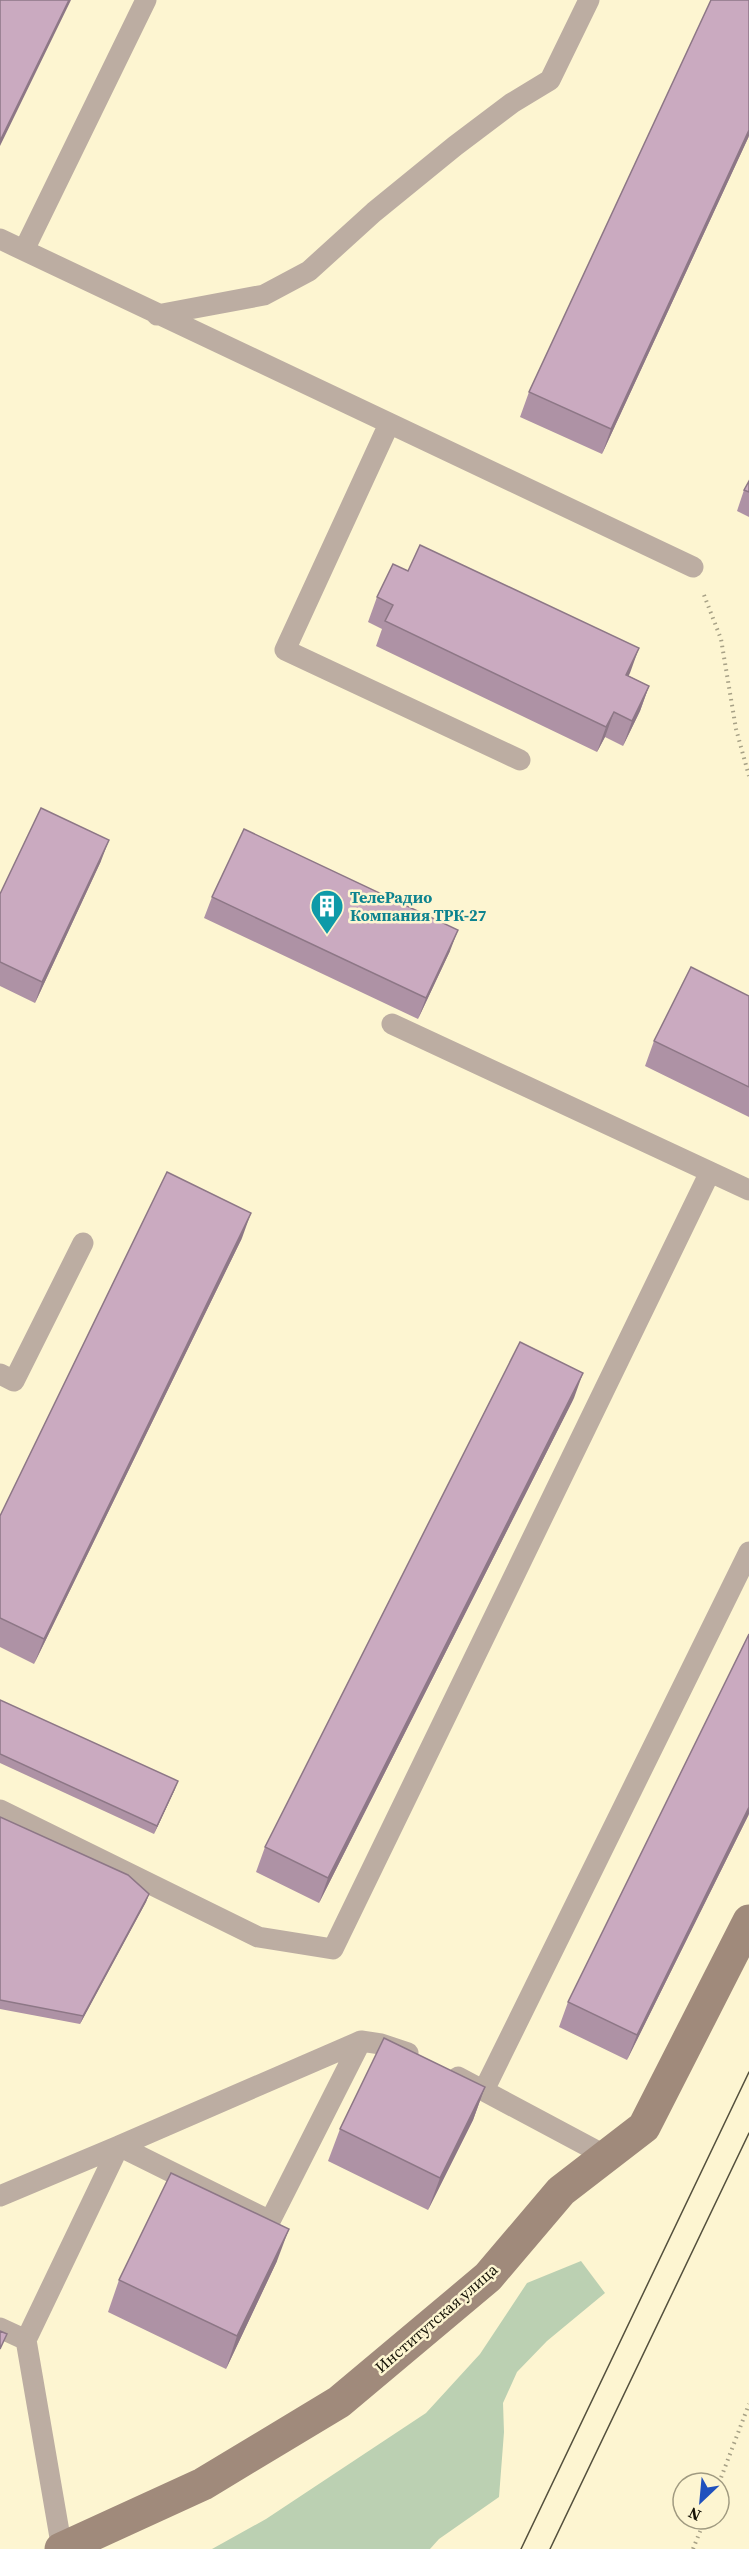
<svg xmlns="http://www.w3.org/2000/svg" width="749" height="2549" font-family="'Source Serif 4',serif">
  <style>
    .green { fill: #bbd0b2 }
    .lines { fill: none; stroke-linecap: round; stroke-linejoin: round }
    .path { stroke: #a7a186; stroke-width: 4; stroke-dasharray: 1.5 4.5; stroke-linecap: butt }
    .service { stroke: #bcada2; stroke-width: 21 }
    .secondary { stroke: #a08a7b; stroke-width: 33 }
    .tram { stroke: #54503d; stroke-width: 1.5 }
    .wall { fill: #ae92a5 }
    .shaded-wall { fill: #8d7786 }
    .building { fill: #caaac0; stroke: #8d7786; stroke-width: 1.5 }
    .labels { text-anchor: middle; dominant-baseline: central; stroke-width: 5; stroke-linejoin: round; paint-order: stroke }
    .culture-label { font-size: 16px; font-weight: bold; fill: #0d838f; stroke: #fdf5d1; text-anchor: start }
    .street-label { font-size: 16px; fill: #151206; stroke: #fdf5d1 }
  </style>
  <rect width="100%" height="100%" fill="#fdf5d1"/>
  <!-- green -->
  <path class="green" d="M 581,2261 L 605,2293 L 547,2341 L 517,2372 L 503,2403 L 504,2432 L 499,2497 L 439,2539 L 430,2549 L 212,2549 L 266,2519 L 426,2413 L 480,2354 L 527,2283 Z"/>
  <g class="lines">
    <!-- path -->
    <path class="path" d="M 704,595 L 721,639 L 736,729 L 749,776
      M 719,2483 L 749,2404
      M 693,2549 L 705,2519"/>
    <!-- service -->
    <path class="service" d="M 0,239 L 693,567
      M 24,250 L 146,0
      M 157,315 L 264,295 L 309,271 L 374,212 L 455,146 L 512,103 L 550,80 L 589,0
      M 389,424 L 285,650 L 520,760
      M 392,1024 L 749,1190
      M 0,1374 L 14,1381 L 83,1243
      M 0,1810 L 258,1937 L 333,1949 L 710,1172
      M 458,2077 L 608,2157
      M 484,2090 L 749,1552
      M 0,2196 L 119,2146 L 270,2221 L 361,2041
      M 0,2328 L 26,2340
      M 62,2549 L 26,2340 L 119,2146 L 361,2041 L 381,2044 L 408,2053"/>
    <!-- secondary -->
    <path class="secondary" d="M 61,2549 L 203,2484 L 339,2402 L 488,2277 L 561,2191 L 644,2127 L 749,1921"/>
    <!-- tram -->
    <path class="tram" d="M 521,2549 L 749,2072
      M 550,2549 L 749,2133"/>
  </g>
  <!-- wall -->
  <path class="wall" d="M 749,136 L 602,454 L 520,417 L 529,392 Z
    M 749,481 L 749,517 L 737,511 L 744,490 Z
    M 377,597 L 629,676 L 649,686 L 640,711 L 623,746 L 605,737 L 597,752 L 376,646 L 382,629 L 368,622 Z
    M 101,861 L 35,1003 L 0,986 L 0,894 Z
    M 212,897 L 450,951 L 418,1019 L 204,918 Z
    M 749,996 L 749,1117 L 645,1066 L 654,1041 Z
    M 242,1238 L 34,1664 L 0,1647 L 0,1516 Z
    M 574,1398 L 319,1903 L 256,1872 L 265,1847 Z
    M 0,1700 L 175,1789 L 154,1834 L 0,1763 Z
    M 749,1814 L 627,2060 L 559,2027 L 568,2002 Z
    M 0,1817 L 149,1894 L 146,1902 L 80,2024 L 0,2009 Z
    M 485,2087 L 473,2120 L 428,2210 L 328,2161 L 340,2129 Z
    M 277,2261 L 226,2369 L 108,2312 L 119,2280 Z"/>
  <!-- shaded-wall -->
  <path class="shaded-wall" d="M 69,0 L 71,0 L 0,146 L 0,141 Z
    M 749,130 L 749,136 L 602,454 L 611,429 Z
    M 639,648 L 630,673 L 617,700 L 626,675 Z
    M 649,686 L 640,711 L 623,746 L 632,721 Z
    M 614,712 L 605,737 L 597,752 L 606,727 Z
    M 109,840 L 101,861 L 35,1003 L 42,982 Z
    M 458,930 L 450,951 L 418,1019 L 426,998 Z
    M 251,1213 L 242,1238 L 34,1664 L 44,1639 Z
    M 583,1373 L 574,1398 L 319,1903 L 328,1878 Z
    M 178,1781 L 175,1789 L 154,1834 L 157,1826 Z
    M 749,1807 L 749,1814 L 627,2060 L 637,2035 Z
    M 149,1894 L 146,1902 L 80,2024 L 83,2016 Z
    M 485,2087 L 473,2120 L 428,2210 L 440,2178 Z
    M 289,2229 L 277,2261 L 226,2369 L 237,2336 Z"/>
  <!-- building -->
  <path class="building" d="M 0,0 L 69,0 L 0,141 Z
    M 711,0 L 749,0 L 749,130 L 611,429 L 529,392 Z
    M 749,481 L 749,492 L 744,490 Z
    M 420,545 L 639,648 L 626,675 L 649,686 L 632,721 L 614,712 L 606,727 L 385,621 L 393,605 L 377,597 L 393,564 L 408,571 Z
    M 41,808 L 109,840 L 42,982 L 0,962 L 0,894 Z
    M 244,829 L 458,930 L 426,998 L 212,897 Z
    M 691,967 L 749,996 L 749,1087 L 654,1041 Z
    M 167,1172 L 251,1213 L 44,1639 L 0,1618 L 0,1516 Z
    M 520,1342 L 583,1373 L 328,1878 L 265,1847 Z
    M 749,1634 L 749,1807 L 637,2035 L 568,2002 Z
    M 0,1700 L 178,1781 L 157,1826 L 0,1754 Z
    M 0,1817 L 128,1875 L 149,1894 L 83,2016 L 0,2000 Z
    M 384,2038 L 485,2087 L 440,2178 L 340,2129 Z
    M 171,2173 L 289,2229 L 237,2336 L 119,2280 Z
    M 0,2331 L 7,2334 L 0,2349 Z"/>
  <!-- icons -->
  <defs>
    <symbol id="building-pin" viewBox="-11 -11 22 30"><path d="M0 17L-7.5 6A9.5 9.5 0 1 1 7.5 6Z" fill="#0f9aa8" stroke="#fdf5d1"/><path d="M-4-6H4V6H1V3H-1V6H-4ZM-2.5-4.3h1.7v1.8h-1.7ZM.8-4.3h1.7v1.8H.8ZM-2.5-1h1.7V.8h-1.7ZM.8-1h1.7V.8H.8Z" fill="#fff"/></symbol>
  </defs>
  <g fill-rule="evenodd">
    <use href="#building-pin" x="308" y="887" width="38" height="52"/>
  </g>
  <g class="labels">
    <!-- culture labels -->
    <g class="culture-label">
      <text x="350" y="897">ТелеРадио<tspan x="350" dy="18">Компания ТРК-27</tspan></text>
    </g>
    <!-- street labels -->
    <g class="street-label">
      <text transform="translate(436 2318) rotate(-41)">Институтская улица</text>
    </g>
  </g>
  <!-- north arrow -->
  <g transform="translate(701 2501) rotate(206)"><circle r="28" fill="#fdf5d1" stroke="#a09a80" stroke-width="1.5"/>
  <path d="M0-4.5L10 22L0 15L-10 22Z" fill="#2051be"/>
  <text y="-9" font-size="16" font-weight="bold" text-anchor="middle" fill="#151206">N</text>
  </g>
</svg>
